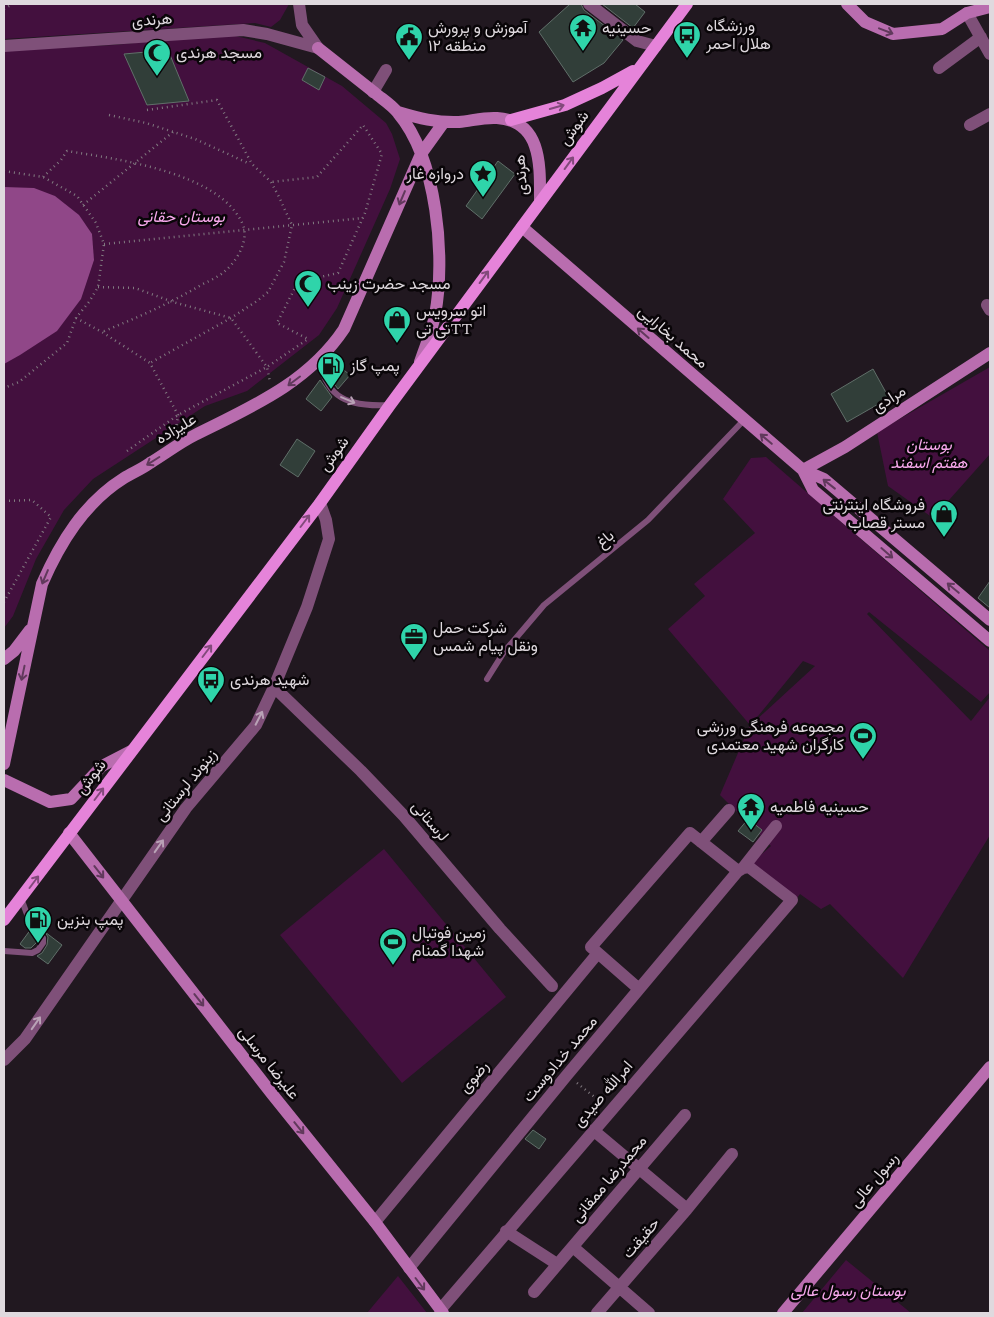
<svg xmlns="http://www.w3.org/2000/svg" width="994" height="1317" font-family="Spectral,Vazirmatn,serif">
  <style>
    .green { fill: #43103e; fill-rule: evenodd }
    .water { fill: #904788 }
    .building { fill: #313e39; stroke: #606f69 }
    .lines { fill: none; stroke-linecap: round; stroke-linejoin: round }
    .path { stroke: #827b81; stroke-width: 2.5; stroke-dasharray: 1 4; stroke-linecap: butt }
    .lane { stroke: #7f5079; stroke-width: 6 }
    .street { stroke: #7f5079; stroke-width: 12 }
    .secondary { stroke: #b96daf; stroke-width: 12 }
    .primary { stroke: #e583d9; stroke-width: 12 }
    .oneway { stroke: #61395c }
    .oneway2 { stroke: #824a7b }
    .oneway3 { stroke: #b9a2b6 }
    .labels { text-anchor: middle; dominant-baseline: central; stroke-width: 5; stroke-linejoin: round; paint-order: stroke }
    .street-label { font-size: 16px; fill: #dfd9de; stroke: #090508 }
    .poi-label { font-size: 16px; fill: #dfd9de; stroke: #090508; text-anchor: start }
    .park-label { font-size: 16px; font-style: italic; fill: #f7a8ec; stroke: #090508 }
  </style>
  <rect width="100%" height="100%" fill="#211820"/>
  <!-- green -->
  <path class="green" d="M 4,4 L 289,4 L 280,20 L 271,27 L 255,23 L 4,39 Z
    M 227,34 L 265,43 L 342,86 L 386,123 L 392,134 L 400,159 L 390,189 L 337,308 L 319,335 L 247,391 L 205,406 L 93,479 L 64,510 L 36,559 L 13,616 L 4,628 L 4,50 L 114,45 Z
    M 990,367 L 990,454 L 933,518 L 888,486 L 877,432 Z
    M 766,457 L 990,651 L 990,692 L 981,702 L 869,612 L 867,614 L 971,721 L 990,697 L 990,835 L 903,978 L 830,904 L 821,909 L 800,894 L 797,898 L 751,863 L 771,846 L 720,795 L 750,725 L 668,629 L 705,596 L 694,584 L 755,533 L 723,499 L 751,458 ZM 803,661 L 815,666 L 754,722 L 754,721 Z
    M 384,849 L 506,997 L 402,1083 L 280,935 Z
    M 846,1260 L 911,1313 L 802,1313 Z
    M 398,1276 L 427,1313 L 367,1313 Z"/>
  <!-- water -->
  <path class="water" d="M 4,187 L 34,188 L 55,196 L 79,215 L 92,234 L 94,260 L 81,299 L 57,331 L 20,355 L 4,364 Z"/>
  <!-- building -->
  <path class="building" d="M 570,4 L 581,4 L 584,10 L 623,40 L 604,63 L 573,82 L 539,32 Z
    M 602,4 L 635,4 L 645,12 L 633,28 Z
    M 168,50 L 189,101 L 147,105 L 124,54 Z
    M 308,68 L 325,77 L 319,90 L 302,80 Z
    M 498,161 L 515,174 L 482,219 L 466,206 Z
    M 334,362 L 350,375 L 338,389 L 330,378 L 328,370 Z
    M 873,369 L 889,398 L 847,422 L 831,394 Z
    M 320,380 L 332,397 L 321,411 L 306,399 Z
    M 297,439 L 315,451 L 298,477 L 280,465 Z
    M 990,581 L 990,608 L 978,598 Z
    M 748,819 L 762,830 L 753,842 L 738,831 Z
    M 31,929 L 38,941 L 31,948 L 25,948 L 20,944 Z
    M 45,932 L 62,945 L 48,964 L 37,956 L 42,953 L 47,945 L 48,937 Z
    M 533,1130 L 546,1139 L 539,1149 L 525,1139 Z"/>
  <g class="lines">
    <!-- path -->
    <path class="path" d="M 4,9 L 12,4
      M 147,110 L 217,100 L 252,164 L 271,182 L 278,195 L 292,225 L 284,262 L 268,292 L 257,301 L 231,318 L 150,363
      M 109,115 L 146,123 L 195,139 L 250,164
      M 4,171 L 43,177 L 77,196 L 96,223 L 104,244 L 98,287 L 89,302 L 76,318 L 67,343 L 19,382 L 4,388
      M 43,177 L 61,160 L 67,151 C 116,159 221,172 243,225 C 249,241 237,261 224,272 C 218,277 209,281 201,285 C 169,304 136,318 102,332
      M 83,205 L 173,132
      M 104,244 L 363,218
      M 98,287 L 135,288 L 173,302 L 231,318 L 267,367 L 270,382
      M 76,318 L 102,332 L 150,363 L 178,415 L 176,430
      M 127,451 L 178,415 L 267,367 L 308,339 L 277,323 L 298,282 L 338,273 L 365,213 L 382,154 L 363,125 L 317,177 L 271,182
      M 4,501 L 32,500 L 51,517 L 4,602
      M 577,1083 L 602,1103"/>
    <!-- lane -->
    <path class="lane" d="M 322,367 C 323,372 324,378 327,382 C 338,405 367,406 389,405
      M 487,679 L 504,652 L 544,605 L 648,520 L 744,420
      M 4,951 L 32,953 L 38,950 L 43,943 L 43,938 L 28,917 L 21,898"/>
    <!-- street -->
    <path class="street" d="M 299,4 L 302,25 L 318,48
      M 589,4 L 637,41 L 656,46
      M 967,13 L 990,54
      M 4,46 L 243,30 L 267,34 L 318,48
      M 939,68 L 981,37
      M 373,92 L 386,70
      M 970,125 L 990,114
      M 987,305 L 990,310
      M 274,687 L 361,771 L 404,816 L 500,929 L 552,986
      M 701,842 L 729,810
      M 743,868 L 776,826
      M 4,1060 L 25,1039 L 186,808 L 256,725 L 274,687 L 307,607 L 329,539 L 326,520 L 320,503
      M 593,1130 L 687,1209
      M 375,1222 L 598,953
      M 506,1231 L 557,1264
      M 573,1247 L 649,1313
      M 409,1268 L 567,1075 L 738,871
      M 534,1292 L 685,1115
      M 440,1310 L 792,900 L 749,867 L 743,868 L 738,871 L 690,833 L 591,947 L 639,989
      M 597,1313 L 687,1209 L 732,1154"/>
    <!-- secondary -->
    <path class="secondary" d="M 847,4 L 865,22 L 893,34 L 942,29 L 967,13 L 990,7
      M 318,48 C 337,63 356,78 375,93 C 382,99 392,105 398,113 C 437,159 446,257 435,315 C 432,331 425,347 420,362
      M 398,112 C 418,118 437,123 459,122 C 471,121 484,117 497,118 C 543,121 540,168 540,202
      M 522,227 L 803,470 L 824,479 L 990,620
      M 803,470 L 813,490 L 990,641
      M 803,470 L 845,447 L 990,353
      M 4,659 L 14,651 L 30,630
      M 4,764 L 42,584 C 60,543 84,503 124,478 C 132,473 142,469 150,463 C 165,454 179,443 195,435 C 251,407 308,383 344,329 L 421,154 L 444,122
      M 4,780 L 50,802 L 71,799 L 102,766 L 131,751
      M 69,833 L 272,1094 L 375,1222 L 443,1313
      M 783,1313 L 990,1067"/>
    <!-- primary -->
    <path class="primary" d="M 511,120 L 565,105 L 602,88 L 633,71
      M 4,920 L 320,503 L 390,405 L 687,4"/>
  </g>
  <!-- one-way arrows -->
  <defs><path id="oneway-shaft" d="M-6 0H5M1.5-3L5.5 0L1.5 3" fill="none" stroke-width="1.6" stroke-linecap="round" stroke-linejoin="round" transform="scale(1.25)"/></defs>
  <g class="oneway">
    <use href="#oneway-shaft" transform="translate(886 31) rotate(21)"/>
    <use href="#oneway-shaft" transform="translate(402 198) rotate(113)"/>
    <use href="#oneway-shaft" transform="translate(643 333) rotate(-139)"/>
    <use href="#oneway-shaft" transform="translate(294 381) rotate(143)"/>
    <use href="#oneway-shaft" transform="translate(766 439) rotate(-140)"/>
    <use href="#oneway-shaft" transform="translate(153 461) rotate(148)"/>
    <use href="#oneway-shaft" transform="translate(829 484) rotate(-142)"/>
    <use href="#oneway-shaft" transform="translate(887 553) rotate(41)"/>
    <use href="#oneway-shaft" transform="translate(45 577) rotate(113)"/>
    <use href="#oneway-shaft" transform="translate(953 588) rotate(-140)"/>
    <use href="#oneway-shaft" transform="translate(23 673) rotate(102)"/>
    <use href="#oneway-shaft" transform="translate(99 872) rotate(52)"/>
    <use href="#oneway-shaft" transform="translate(199 1000) rotate(52)"/>
    <use href="#oneway-shaft" transform="translate(299 1128) rotate(51)"/>
    <use href="#oneway-shaft" transform="translate(420 1284) rotate(53)"/>
  </g>
  <g class="oneway2">
    <use href="#oneway-shaft" transform="translate(557 107) rotate(-16)"/>
    <use href="#oneway-shaft" transform="translate(569 163) rotate(-54)"/>
    <use href="#oneway-shaft" transform="translate(484 277) rotate(-54)"/>
    <use href="#oneway-shaft" transform="translate(305 521) rotate(-53)"/>
    <use href="#oneway-shaft" transform="translate(207 651) rotate(-53)"/>
    <use href="#oneway-shaft" transform="translate(99 794) rotate(-53)"/>
    <use href="#oneway-shaft" transform="translate(34 882) rotate(-53)"/>
  </g>
  <g class="oneway3">
    <use href="#oneway-shaft" transform="translate(348 400) rotate(23)"/>
    <use href="#oneway-shaft" transform="translate(259 718) rotate(-63)"/>
    <use href="#oneway-shaft" transform="translate(159 846) rotate(-55)"/>
    <use href="#oneway-shaft" transform="translate(36 1023) rotate(-55)"/>
  </g>
  <!-- icons -->
  <defs>
    <symbol id="temple-pin" viewBox="-11 -11 22 30"><path d="M0 17L-7.5 6A9.5 9.5 0 1 1 7.5 6Z" fill="#2fd4aa" stroke="#090508"/><path d="M0-6L5-2H3V0L6.5 2.5H4V6H1.5V3h-3V6H-4V2.5H-6.5L-3 0V-2H-5Z" fill="#111"/></symbol>
    <symbol id="bus-pin" viewBox="-11 -11 22 30"><path d="M0 17L-7.5 6A9.5 9.5 0 1 1 7.5 6Z" fill="#2fd4aa" stroke="#090508"/><path d="M-5-6H5V4H4V6H2V4H-2V6H-4V4H-5ZM-3.5-4V0h7V-4ZM-3.5 1.2v1.5H-2V1.2ZM2 1.2v1.5H3.5V1.2Z" fill="#111"/></symbol>
    <symbol id="civic-pin" viewBox="-11 -11 22 30"><path d="M0 17L-7.5 6A9.5 9.5 0 1 1 7.5 6Z" fill="#2fd4aa" stroke="#090508"/><path d="M-.6-6.5H3V-4.5H.6V-3L4-1V1h2V6H-6V1h2V-1L-.6-3ZM-1.2 2.5V6h2.4V2.5Z" fill="#111"/></symbol>
    <symbol id="mosque-pin" viewBox="-11 -11 22 30"><path d="M0 17L-7.5 6A9.5 9.5 0 1 1 7.5 6Z" fill="#2fd4aa" stroke="#090508"/><path d="M3.5-4.9A6 6 0 1 0 3.5 4.9A5 5 0 1 1 3.5-4.9Z" fill="#111"/></symbol>
    <symbol id="sight-pin" viewBox="-11 -11 22 30"><path d="M0 17L-7.5 6A9.5 9.5 0 1 1 7.5 6Z" fill="#2fd4aa" stroke="#090508"/><path d="M0-6L1.8-2.2L6-1.7L2.9 1.2L3.7 5.4L0 3.3L-3.7 5.4L-2.9 1.2L-6-1.7L-1.8-2.2Z" fill="#111"/></symbol>
    <symbol id="shop-pin" viewBox="-11 -11 22 30"><path d="M0 17L-7.5 6A9.5 9.5 0 1 1 7.5 6Z" fill="#2fd4aa" stroke="#090508"/><path d="M-5-2.5h2.3a2.7 3.5 0 0 1 5.4 0H5L5.5 6h-11ZM-1.5-2.5h3a1.5 2.3 0 0 0-3 0Z" fill="#111"/></symbol>
    <symbol id="fuel-pin" viewBox="-11 -11 22 30"><path d="M0 17L-7.5 6A9.5 9.5 0 1 1 7.5 6Z" fill="#2fd4aa" stroke="#090508"/><path d="M-5.5-6h7V0h2V4h1.3V-2.5L3-4.5l.8-.8L6-3V5H2.5V1h-1V6h-7ZM-4.2-4.7v3.2H.2V-4.7Z" fill="#111"/></symbol>
    <symbol id="office-pin" viewBox="-11 -11 22 30"><path d="M0 17L-7.5 6A9.5 9.5 0 1 1 7.5 6Z" fill="#2fd4aa" stroke="#090508"/><path d="M-6-3h4V-5.5h4V-3h4V5H-6ZM-1-4.5V-3h2v-1.5ZM-6 0V1H6V0Z" fill="#111"/></symbol>
    <symbol id="stadium-pin" viewBox="-11 -11 22 30"><path d="M0 17L-7.5 6A9.5 9.5 0 1 1 7.5 6Z" fill="#2fd4aa" stroke="#090508"/><path d="M0-5a6.5 5 0 1 0 0 10a6.5 5 0 1 0 0-10ZM-3.5-1.8h7v3.6h-7Z" fill="#111"/></symbol>
  </defs>
  <g fill-rule="evenodd">
    <use href="#temple-pin" x="567" y="12" width="32" height="43"/>
    <use href="#bus-pin" x="671" y="19" width="32" height="43"/>
    <use href="#civic-pin" x="393" y="21" width="32" height="43"/>
    <use href="#mosque-pin" x="141" y="37" width="32" height="43"/>
    <use href="#sight-pin" x="467" y="158" width="32" height="43"/>
    <use href="#mosque-pin" x="292" y="268" width="32" height="43"/>
    <use href="#shop-pin" x="381" y="304" width="32" height="43"/>
    <use href="#fuel-pin" x="315" y="350" width="32" height="43"/>
    <use href="#shop-pin" x="928" y="498" width="32" height="43"/>
    <use href="#office-pin" x="398" y="621" width="32" height="43"/>
    <use href="#bus-pin" x="195" y="664" width="32" height="43"/>
    <use href="#stadium-pin" x="847" y="720" width="32" height="43"/>
    <use href="#temple-pin" x="735" y="791" width="32" height="43"/>
    <use href="#fuel-pin" x="22" y="904" width="32" height="43"/>
    <use href="#stadium-pin" x="377" y="926" width="32" height="43"/>
  </g>
  <g class="labels">
    <!-- street labels -->
    <g class="street-label">
      <text transform="translate(152 20) rotate(-4)">هرندی</text>
      <text transform="translate(574 128) rotate(-54)">شوش</text>
      <text transform="translate(521 175) rotate(-94)">هرندی</text>
      <text transform="translate(673 337) rotate(41)">محمد بخارایی</text>
      <text transform="translate(889 399) rotate(-33)">مرادی</text>
      <text transform="translate(176 429) rotate(-31)">علیزاده</text>
      <text transform="translate(334 454) rotate(-54)">شوش</text>
      <text transform="translate(605 539) rotate(-40)">باغ</text>
      <text transform="translate(91 777) rotate(-53)">شوش</text>
      <text transform="translate(186 785) rotate(-51)">زینوند لرستانی</text>
      <text transform="translate(430 821) rotate(49)">لرستانی</text>
      <text transform="translate(560 1059) rotate(-50)">محمد خدادوست</text>
      <text transform="translate(269 1063) rotate(52)">علیرضا مرسلی</text>
      <text transform="translate(474 1077) rotate(-50)">رضوی</text>
      <text transform="translate(603 1094) rotate(-49)">امرالله صیدی</text>
      <text transform="translate(609 1179) rotate(-50)">محمدرضا ممقانی</text>
      <text transform="translate(874 1180) rotate(-50)">رسول عالی</text>
      <text transform="translate(641 1238) rotate(-49)">حقیقت</text>
    </g>
    <!-- poi labels -->
    <g class="poi-label">
      <text x="706" y="26">ورزشگاه<tspan x="706" dy="18">هلال احمر</tspan></text>
      <text x="428" y="28">آموزش و پرورش<tspan x="428" dy="18">منطقه ۱۲</tspan></text>
      <text x="602" y="28">حسینیه</text>
      <text x="176" y="53">مسجد هرندی</text>
      <text x="464" y="174" text-anchor="end">دروازه غار</text>
      <text x="327" y="284">مسجد حضرت زینب</text>
      <text x="416" y="311">اتو سرویس<tspan x="416" dy="18">تی تیTT</tspan></text>
      <text x="350" y="366">پمپ گاز</text>
      <text x="925" y="505" text-anchor="end">فروشگاه اینترنتی<tspan x="925" dy="18">مستر قصاب</tspan></text>
      <text x="433" y="628">شرکت حمل<tspan x="433" dy="18">ونقل پیام شمس</tspan></text>
      <text x="230" y="680">شهید هرندی</text>
      <text x="844" y="727" text-anchor="end">مجموعه فرهنگی ورزشی<tspan x="844" dy="18">کارگران شهید معتمدی</tspan></text>
      <text x="770" y="807">حسینیه فاطمیه</text>
      <text x="57" y="920">پمپ بنزین</text>
      <text x="412" y="933">زمین فوتبال<tspan x="412" dy="18">شهدا گمنام</tspan></text>
    </g>
    <!-- park labels -->
    <g class="park-label">
      <text x="181" y="217">بوستان حقانی</text>
      <text x="929" y="445">بوستان<tspan x="929" dy="18">هفتم اسفند</tspan></text>
      <text x="848" y="1291">بوستان رسول عالی</text>
    </g>
  </g>
  <!-- border -->
  <rect width="994" height="1317" fill="none" stroke="#dfd9de" stroke-width="10"/>
</svg>
